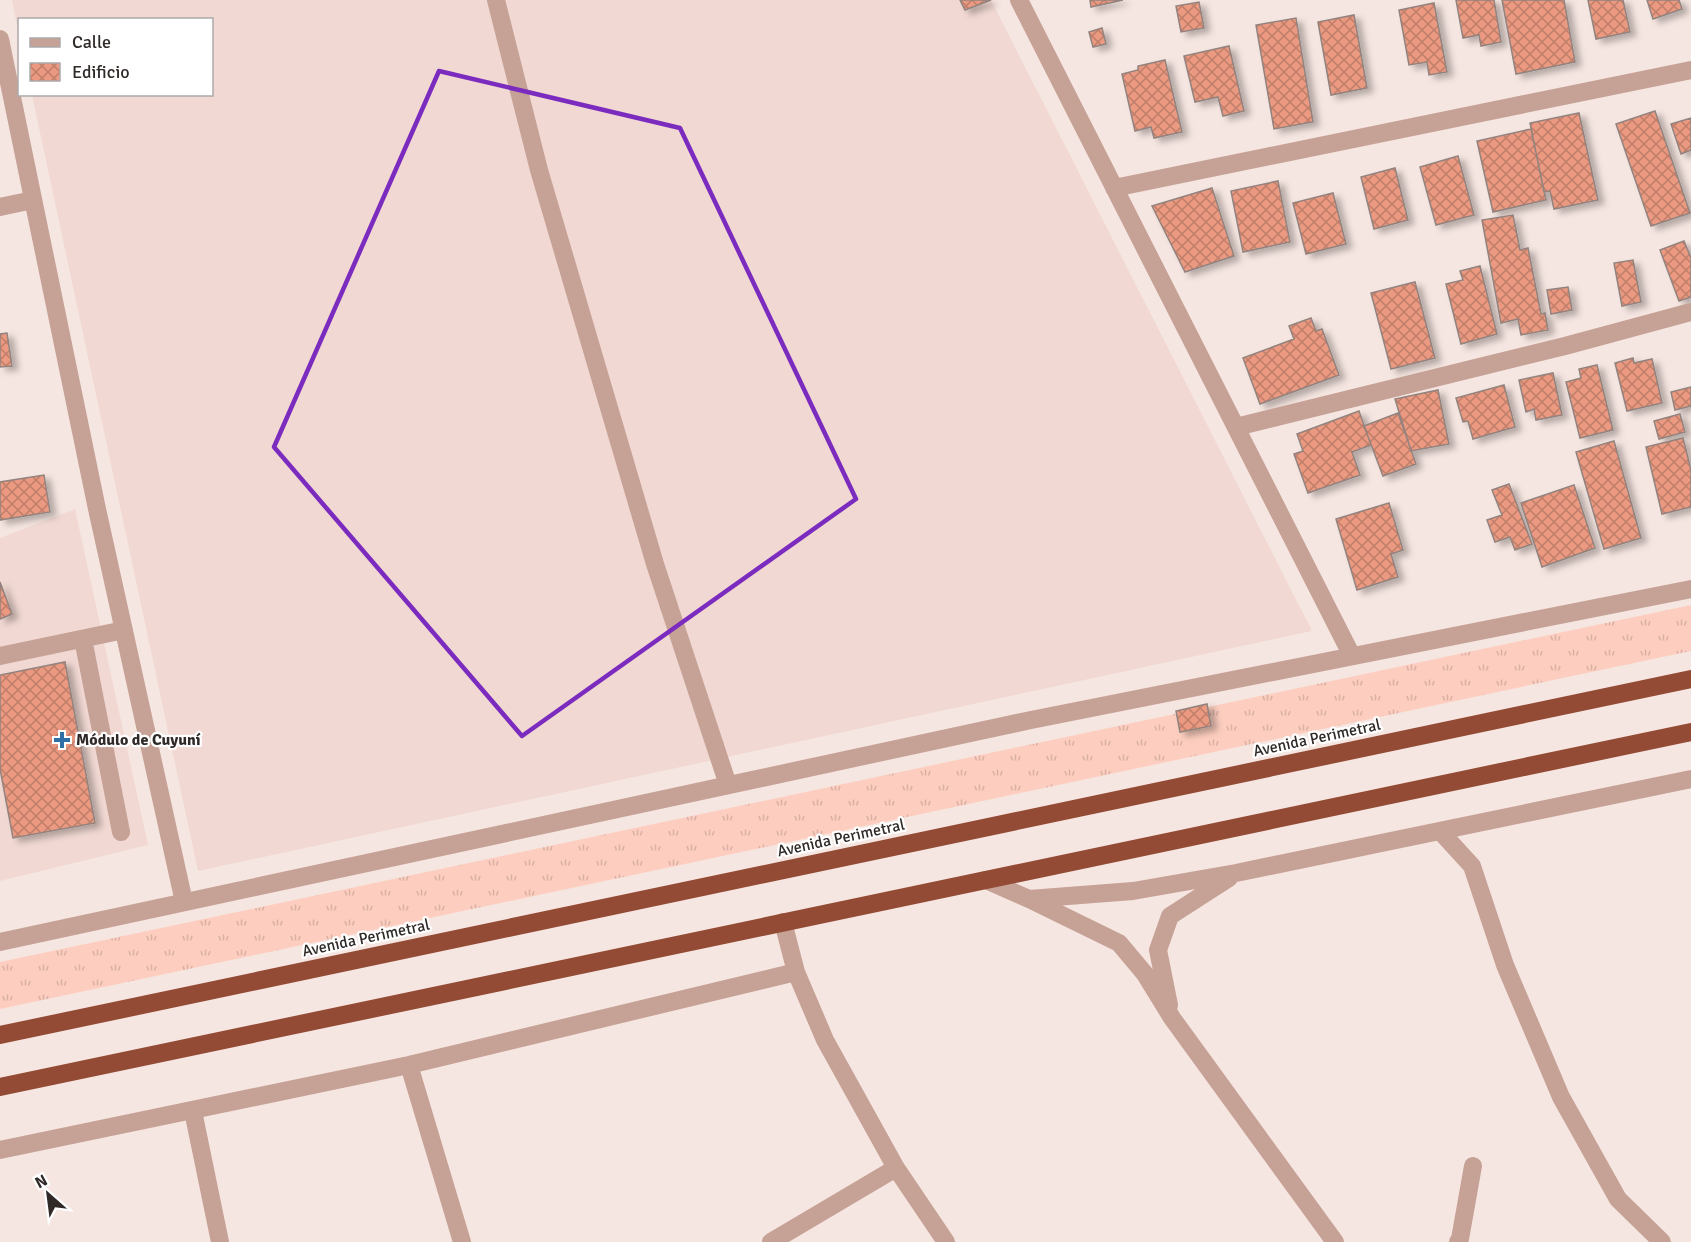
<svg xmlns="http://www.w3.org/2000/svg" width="1691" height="1242" font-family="Signika,sans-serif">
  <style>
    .built { fill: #f1d8d2 }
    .grass { fill: url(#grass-tufts) }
    .building { fill: url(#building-cross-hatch); stroke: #92837f; stroke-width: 1.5; filter: url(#shadow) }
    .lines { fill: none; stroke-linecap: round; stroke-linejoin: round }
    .minor { stroke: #c6a196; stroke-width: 18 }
    .highway { stroke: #944b35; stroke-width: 18 }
    .marked { fill: none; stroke: #7b2cbf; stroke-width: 4.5; stroke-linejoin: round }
    .poi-dot { fill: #3070a6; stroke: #fff; stroke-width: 2 }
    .labels { text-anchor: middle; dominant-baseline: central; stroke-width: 4.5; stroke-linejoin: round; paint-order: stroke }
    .street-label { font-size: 16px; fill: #2f2927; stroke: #fff }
    .poi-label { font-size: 16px; font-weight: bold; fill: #2f2927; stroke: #fff; text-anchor: start }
  </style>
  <defs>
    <pattern id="grass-tufts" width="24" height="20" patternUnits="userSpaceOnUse" patternTransform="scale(1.5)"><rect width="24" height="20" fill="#fdcebf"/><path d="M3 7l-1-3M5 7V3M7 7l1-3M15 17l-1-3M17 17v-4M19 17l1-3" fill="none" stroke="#d9b1a4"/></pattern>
    <pattern id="building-cross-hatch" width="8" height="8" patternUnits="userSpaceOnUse" patternTransform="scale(1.5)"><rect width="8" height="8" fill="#eb9a81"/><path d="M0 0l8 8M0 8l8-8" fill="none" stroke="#bf7e6a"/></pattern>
    <filter id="shadow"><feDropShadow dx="6" dy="4" stdDeviation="3" flood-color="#0004"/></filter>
  </defs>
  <rect width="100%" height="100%" fill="#f6e6e1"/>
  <!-- built -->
  <path class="built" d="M 12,0 L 991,0 L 1312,631 L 198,871 L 32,95 L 212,94 L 212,20 L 20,20 L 19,35 Z
    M 75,509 L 148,845 L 0,881 L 0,538 Z"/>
  <!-- grass -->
  <path class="grass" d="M 1691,605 L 1691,651 L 0,1009 L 0,962 Z"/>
  <!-- building -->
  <path class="building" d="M 960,0 L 991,0 L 965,10 Z
    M 1090,0 L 1123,0 L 1091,7 Z
    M 1456,0 L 1494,0 L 1501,42 L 1481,46 L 1479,35 L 1463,38 Z
    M 1502,0 L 1564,0 L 1575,62 L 1516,74 Z
    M 1588,0 L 1623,0 L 1630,32 L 1596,39 Z
    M 1647,0 L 1679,0 L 1682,9 L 1653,19 Z
    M 1199,2 L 1204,28 L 1181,32 L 1176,6 Z
    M 1434,3 L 1447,72 L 1429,75 L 1427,62 L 1409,65 L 1399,10 Z
    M 1354,15 L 1367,88 L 1331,95 L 1318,22 Z
    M 1296,18 L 1313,122 L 1274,129 L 1256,25 Z
    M 1102,28 L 1106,44 L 1093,47 L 1089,32 Z
    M 1229,46 L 1244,111 L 1223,116 L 1218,97 L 1195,102 L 1184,56 Z
    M 1165,60 L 1182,132 L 1154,138 L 1151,127 L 1135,131 L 1122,74 L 1138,70 L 1138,66 Z
    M 1655,111 L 1690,213 L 1651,226 L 1616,124 Z
    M 1579,113 L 1598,200 L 1554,209 L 1550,191 L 1544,192 L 1530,123 Z
    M 1691,118 L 1691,150 L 1681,154 L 1671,124 Z
    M 1531,129 L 1546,200 L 1493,212 L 1477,141 Z
    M 1458,156 L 1474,215 L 1436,225 L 1420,167 Z
    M 1395,168 L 1408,220 L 1374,229 L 1361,177 Z
    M 1278,181 L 1290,242 L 1243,252 L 1231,191 Z
    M 1212,188 L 1234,256 L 1185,272 L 1152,206 Z
    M 1333,193 L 1346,244 L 1306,254 L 1293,203 Z
    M 1513,215 L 1520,250 L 1528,248 L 1541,314 L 1545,313 L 1548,330 L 1521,335 L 1518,319 L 1501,323 L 1482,220 Z
    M 1684,241 L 1691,258 L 1691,297 L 1679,301 L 1660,250 Z
    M 1633,260 L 1641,302 L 1622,306 L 1614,263 Z
    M 1480,266 L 1497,334 L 1461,344 L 1446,284 L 1463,280 L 1460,271 Z
    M 1415,282 L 1435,358 L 1391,369 L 1371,293 Z
    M 1568,287 L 1572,310 L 1551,314 L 1547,290 Z
    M 1311,318 L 1316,331 L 1322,329 L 1339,375 L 1260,404 L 1243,358 L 1294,339 L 1289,326 Z
    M 7,333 L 12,366 L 0,367 L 0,334 Z
    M 1633,358 L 1634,363 L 1652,359 L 1662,403 L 1627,411 L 1615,363 Z
    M 1597,365 L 1613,430 L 1580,438 L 1566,382 L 1581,378 L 1579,369 Z
    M 1553,373 L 1562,415 L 1536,420 L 1534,409 L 1526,412 L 1519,380 Z
    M 1504,385 L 1515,427 L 1473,439 L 1468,421 L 1463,422 L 1456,398 Z
    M 1691,387 L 1691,406 L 1675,410 L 1671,392 Z
    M 1438,390 L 1449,444 L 1411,451 L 1395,399 Z
    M 1359,411 L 1371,445 L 1352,452 L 1360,475 L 1308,493 L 1294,454 L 1303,451 L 1297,434 Z
    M 1398,413 L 1416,464 L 1383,476 L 1364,426 Z
    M 1680,414 L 1685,432 L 1659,439 L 1654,421 Z
    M 1683,438 L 1691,470 L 1691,507 L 1662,514 L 1646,447 Z
    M 1614,441 L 1641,538 L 1604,549 L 1576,452 Z
    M 44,475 L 50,512 L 0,520 L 0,482 Z
    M 1509,484 L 1532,544 L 1515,550 L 1510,537 L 1495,542 L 1487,520 L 1502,515 L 1492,490 Z
    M 1574,485 L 1595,548 L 1542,567 L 1521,503 Z
    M 1389,503 L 1403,550 L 1391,554 L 1398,577 L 1357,590 L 1336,519 Z
    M 0,582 L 12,614 L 0,619 Z
    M 65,662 L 95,823 L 13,838 L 0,769 L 0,675 Z
    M 1207,704 L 1211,726 L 1180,732 L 1176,711 Z"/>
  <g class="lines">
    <!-- minor -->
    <path class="minor" d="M 496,0 L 539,170 L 655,564 L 728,785
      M 1019,0 L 1352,656
      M 0,39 L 97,509 L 184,902
      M 1114,188 L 1691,70
      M 0,207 L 33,200
      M 1236,427 L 1565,346 L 1691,312
      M 83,639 L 121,832
      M 0,656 L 124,630
      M 1440,831 L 1472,866 L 1505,965 L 1561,1097 L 1618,1199 L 1662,1242
      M 986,880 L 1029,899 L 1133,891 L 1236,873 L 1691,779
      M 1029,899 L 1119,943 L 1145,974 L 1172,1018 L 1335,1242
      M 783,922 L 796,972 L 825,1040 L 896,1168 L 946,1242
      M 0,942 L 1031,720 L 1691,589
      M 1169,1005 L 1158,950 L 1170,916 L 1229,878
      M 409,1065 L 462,1242
      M 193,1111 L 220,1242
      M 0,1150 L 409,1065 L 796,972
      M 771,1242 L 896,1168
      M 1458,1242 L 1460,1239 L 1473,1166"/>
    <!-- highway -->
    <path class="highway" d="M 0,1035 L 1691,679
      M 0,1087 L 1691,732"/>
  </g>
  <!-- marked area -->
  <path class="marked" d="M 439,71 L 680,128 L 856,499 L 522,736 L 274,447 Z"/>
  <!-- markers -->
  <path class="poi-dot" d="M59 731h6v6h6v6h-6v6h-6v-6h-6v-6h6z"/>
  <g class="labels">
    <!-- street labels -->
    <g class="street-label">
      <text transform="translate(1317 738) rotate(-12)">Avenida Perimetral</text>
      <text transform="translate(841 838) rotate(-12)">Avenida Perimetral</text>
      <text transform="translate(366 938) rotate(-12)">Avenida Perimetral</text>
    </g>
    <!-- poi labels -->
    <g class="poi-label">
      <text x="76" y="740">Módulo de Cuyuní</text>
    </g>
  </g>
  <!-- legend -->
  <rect x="18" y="18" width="195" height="78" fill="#ffffff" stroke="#aca9a9" stroke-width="1.5"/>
  <rect x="30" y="38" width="30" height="9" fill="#c6a196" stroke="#aca9a9" stroke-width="1.5"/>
  <text x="72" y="48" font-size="18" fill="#2f2927">Calle</text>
  <rect x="30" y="63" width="30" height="18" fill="url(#building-cross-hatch)" stroke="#aca9a9" stroke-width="1.5"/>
  <text x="72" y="78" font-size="18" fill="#2f2927">Edificio</text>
  <!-- north arrow -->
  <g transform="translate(48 1194) rotate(332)" stroke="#ffffff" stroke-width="4.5" paint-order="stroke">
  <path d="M0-4.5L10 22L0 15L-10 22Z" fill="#2f2927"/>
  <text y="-9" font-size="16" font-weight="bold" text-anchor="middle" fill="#2f2927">N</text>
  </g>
</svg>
